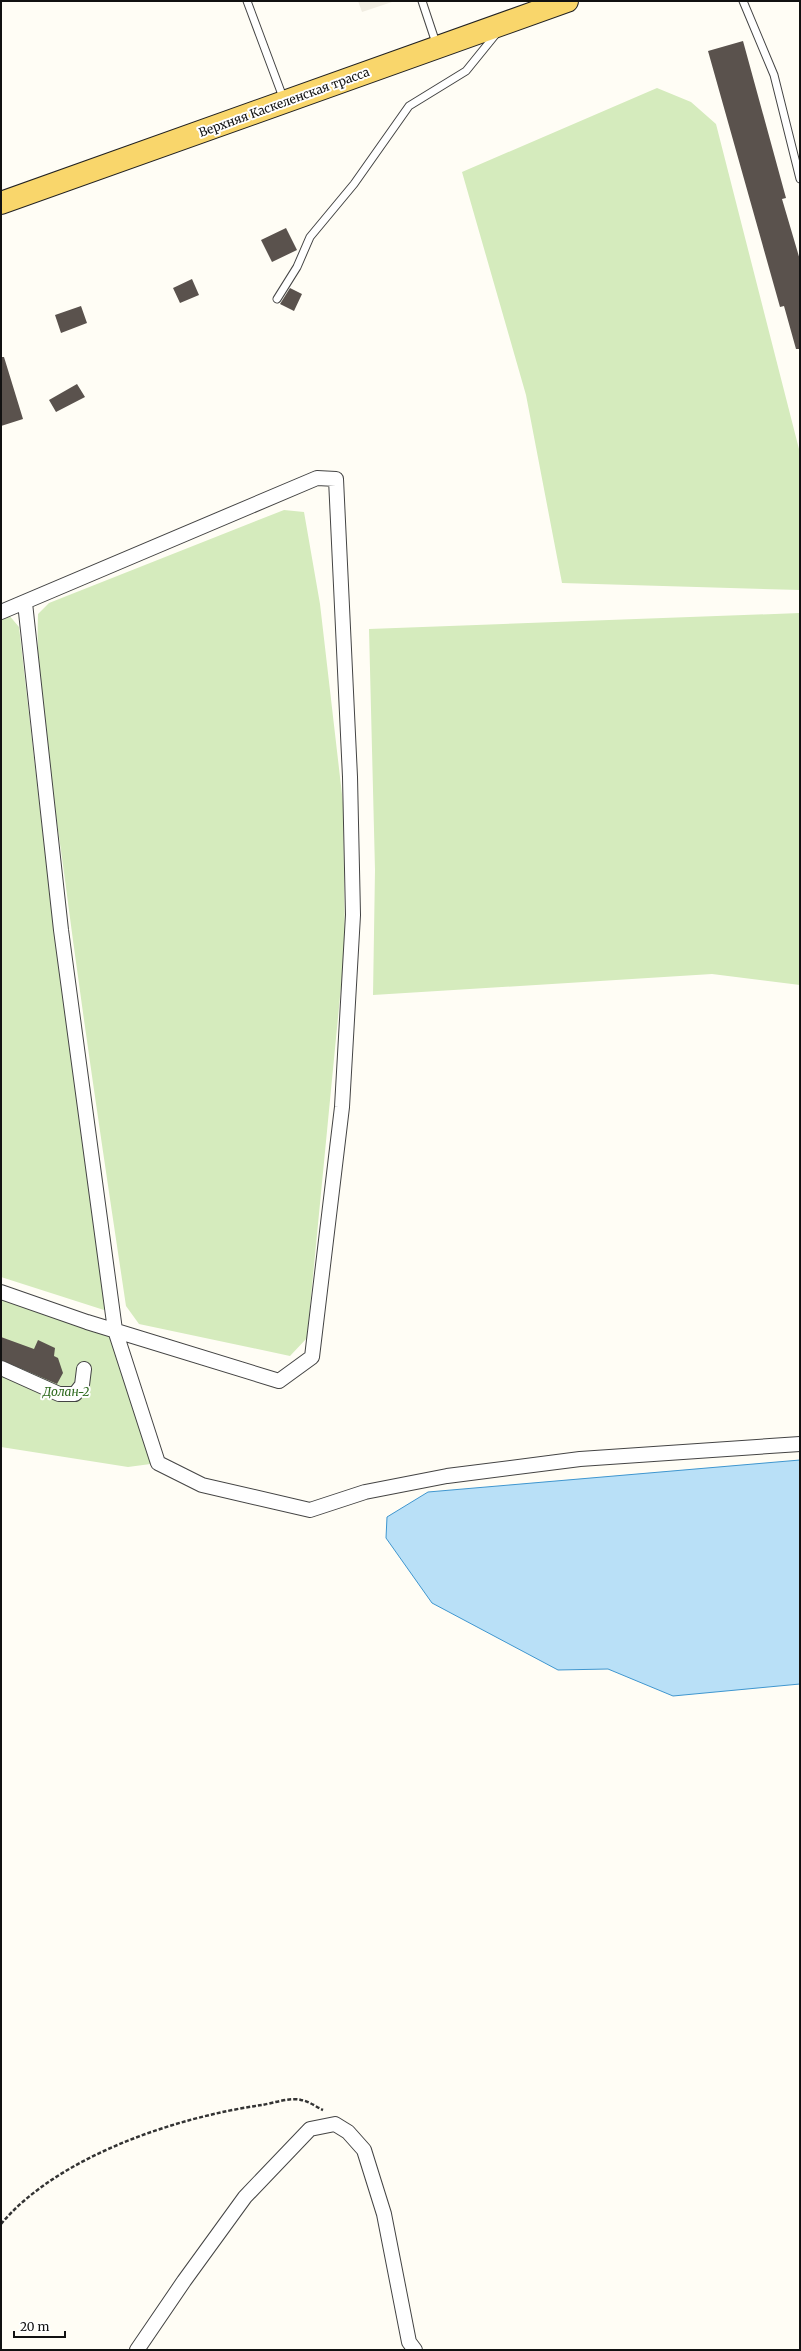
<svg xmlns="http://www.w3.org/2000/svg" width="801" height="2351" font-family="Merriweather,serif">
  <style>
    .green { fill: #d5ebbd }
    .plaza { fill: #f1ede2 }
    .water { fill: #b9e0f7; stroke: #3f96cf }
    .building { fill: #5a524d }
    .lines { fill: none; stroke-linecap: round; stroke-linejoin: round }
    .lane-casing { stroke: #444; stroke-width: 9 }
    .street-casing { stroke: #444; stroke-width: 16 }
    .primary-casing { stroke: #222; stroke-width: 24 }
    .path { stroke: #333; stroke-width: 2.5; stroke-dasharray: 4 2; stroke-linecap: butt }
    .lane { stroke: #fff; stroke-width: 7 }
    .street { stroke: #fff; stroke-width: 14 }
    .primary { stroke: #f9d66b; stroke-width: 22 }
    .labels { text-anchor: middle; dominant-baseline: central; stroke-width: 4; stroke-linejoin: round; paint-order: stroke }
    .street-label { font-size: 12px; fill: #111; stroke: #fff }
    .park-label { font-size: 12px; font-style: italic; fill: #2f6b1f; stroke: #fff }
  </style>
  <rect width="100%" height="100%" fill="#fffdf5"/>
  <!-- green -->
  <path class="green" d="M 657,88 L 691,102 L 716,124 L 800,453 L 800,590 L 562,583 L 526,395 L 462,172 Z
    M 284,510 L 304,512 L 320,604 L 343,803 L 345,945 L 307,1338 L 290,1356 L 139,1324 L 126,1306 C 104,1159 82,1012 63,865 C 52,783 35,698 38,614 L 49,603 Z
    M 800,613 L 800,985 L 712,974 L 373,995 L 375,870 L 369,629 Z
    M 8,614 L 19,627 L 56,948 L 108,1299 L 104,1310 L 1,1277 L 1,617 Z
    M 1,1292 L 115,1330 L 158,1463 L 128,1467 L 1,1447 Z"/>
  <!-- plaza -->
  <path class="plaza" d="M 358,1 L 395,1 L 362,12 Z"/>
  <!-- water -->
  <path class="water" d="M 800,1460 L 800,1684 L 673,1696 L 608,1669 L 558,1670 L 432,1603 L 386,1538 L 387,1517 L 428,1492 Z"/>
  <!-- building -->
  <path class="building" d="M 743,41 L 786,198 L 782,199 L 800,260 L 800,349 L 796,349 L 784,306 L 780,307 L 708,51 Z
    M 286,228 L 297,250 L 272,262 L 261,240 Z
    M 192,279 L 199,295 L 180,303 L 173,288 Z
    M 290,288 L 302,294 L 294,311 L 280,304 Z
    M 81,306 L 87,323 L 61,333 L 55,315 Z
    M 1,357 L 4,357 L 23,419 L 1,426 Z
    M 77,384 L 85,397 L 56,412 L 49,400 Z
    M 1,1337 L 34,1349 L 38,1340 L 55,1348 L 54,1356 L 58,1358 L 63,1373 L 57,1384 L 1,1360 Z"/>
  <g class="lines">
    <defs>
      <path id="lane" d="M 247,1 L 284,100
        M 422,1 L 437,46
        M 743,1 L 774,75 L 800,179
        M 277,299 L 297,267 L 310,237 L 354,184 L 409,106 L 466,71 L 496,34"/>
      <path id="street" d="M 25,603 L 61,930 L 115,1330 L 158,1463 L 202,1485 L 310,1510 L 365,1492 L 447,1476 L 580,1459 L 800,1444
        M 1,612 L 317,478 L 336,479 L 350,777 L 353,915 L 342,1107 L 312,1357 L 279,1381 L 87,1322 L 1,1292
        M 1,1368 L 59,1394 L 75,1394 L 82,1385 L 84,1369
        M 137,2350 L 184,2281 L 245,2197 L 310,2129 L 335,2124 L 348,2132 L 364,2150 L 384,2214 L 409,2342 L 415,2350"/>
      <path id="primary" d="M 1,203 L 567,1"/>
    </defs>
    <!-- lane casing -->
    <use href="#lane" class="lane-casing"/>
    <!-- street casing -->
    <use href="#street" class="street-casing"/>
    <!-- primary casing -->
    <use href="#primary" class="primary-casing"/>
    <!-- path -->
    <path class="path" d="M 1,2224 C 58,2156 177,2117 262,2105 C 273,2103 291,2097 301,2100 C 309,2101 316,2107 323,2110"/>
    <!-- lane -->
    <use href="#lane" class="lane"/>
    <!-- street -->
    <use href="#street" class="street"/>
    <!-- primary -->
    <use href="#primary" class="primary"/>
  </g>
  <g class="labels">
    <!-- street labels -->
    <g class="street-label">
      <text transform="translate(284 102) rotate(-20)">Верхняя Каскеленская трасса</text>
    </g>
    <!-- park labels -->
    <g class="park-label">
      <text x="66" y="1391">Долан-2</text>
    </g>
  </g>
  <!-- border -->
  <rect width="801" height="2351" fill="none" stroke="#111111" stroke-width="4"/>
  <!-- scale -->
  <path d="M14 2331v6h51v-6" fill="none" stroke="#111111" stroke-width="2"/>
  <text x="20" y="2331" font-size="12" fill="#111111" stroke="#ffffff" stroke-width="3" paint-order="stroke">20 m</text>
</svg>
